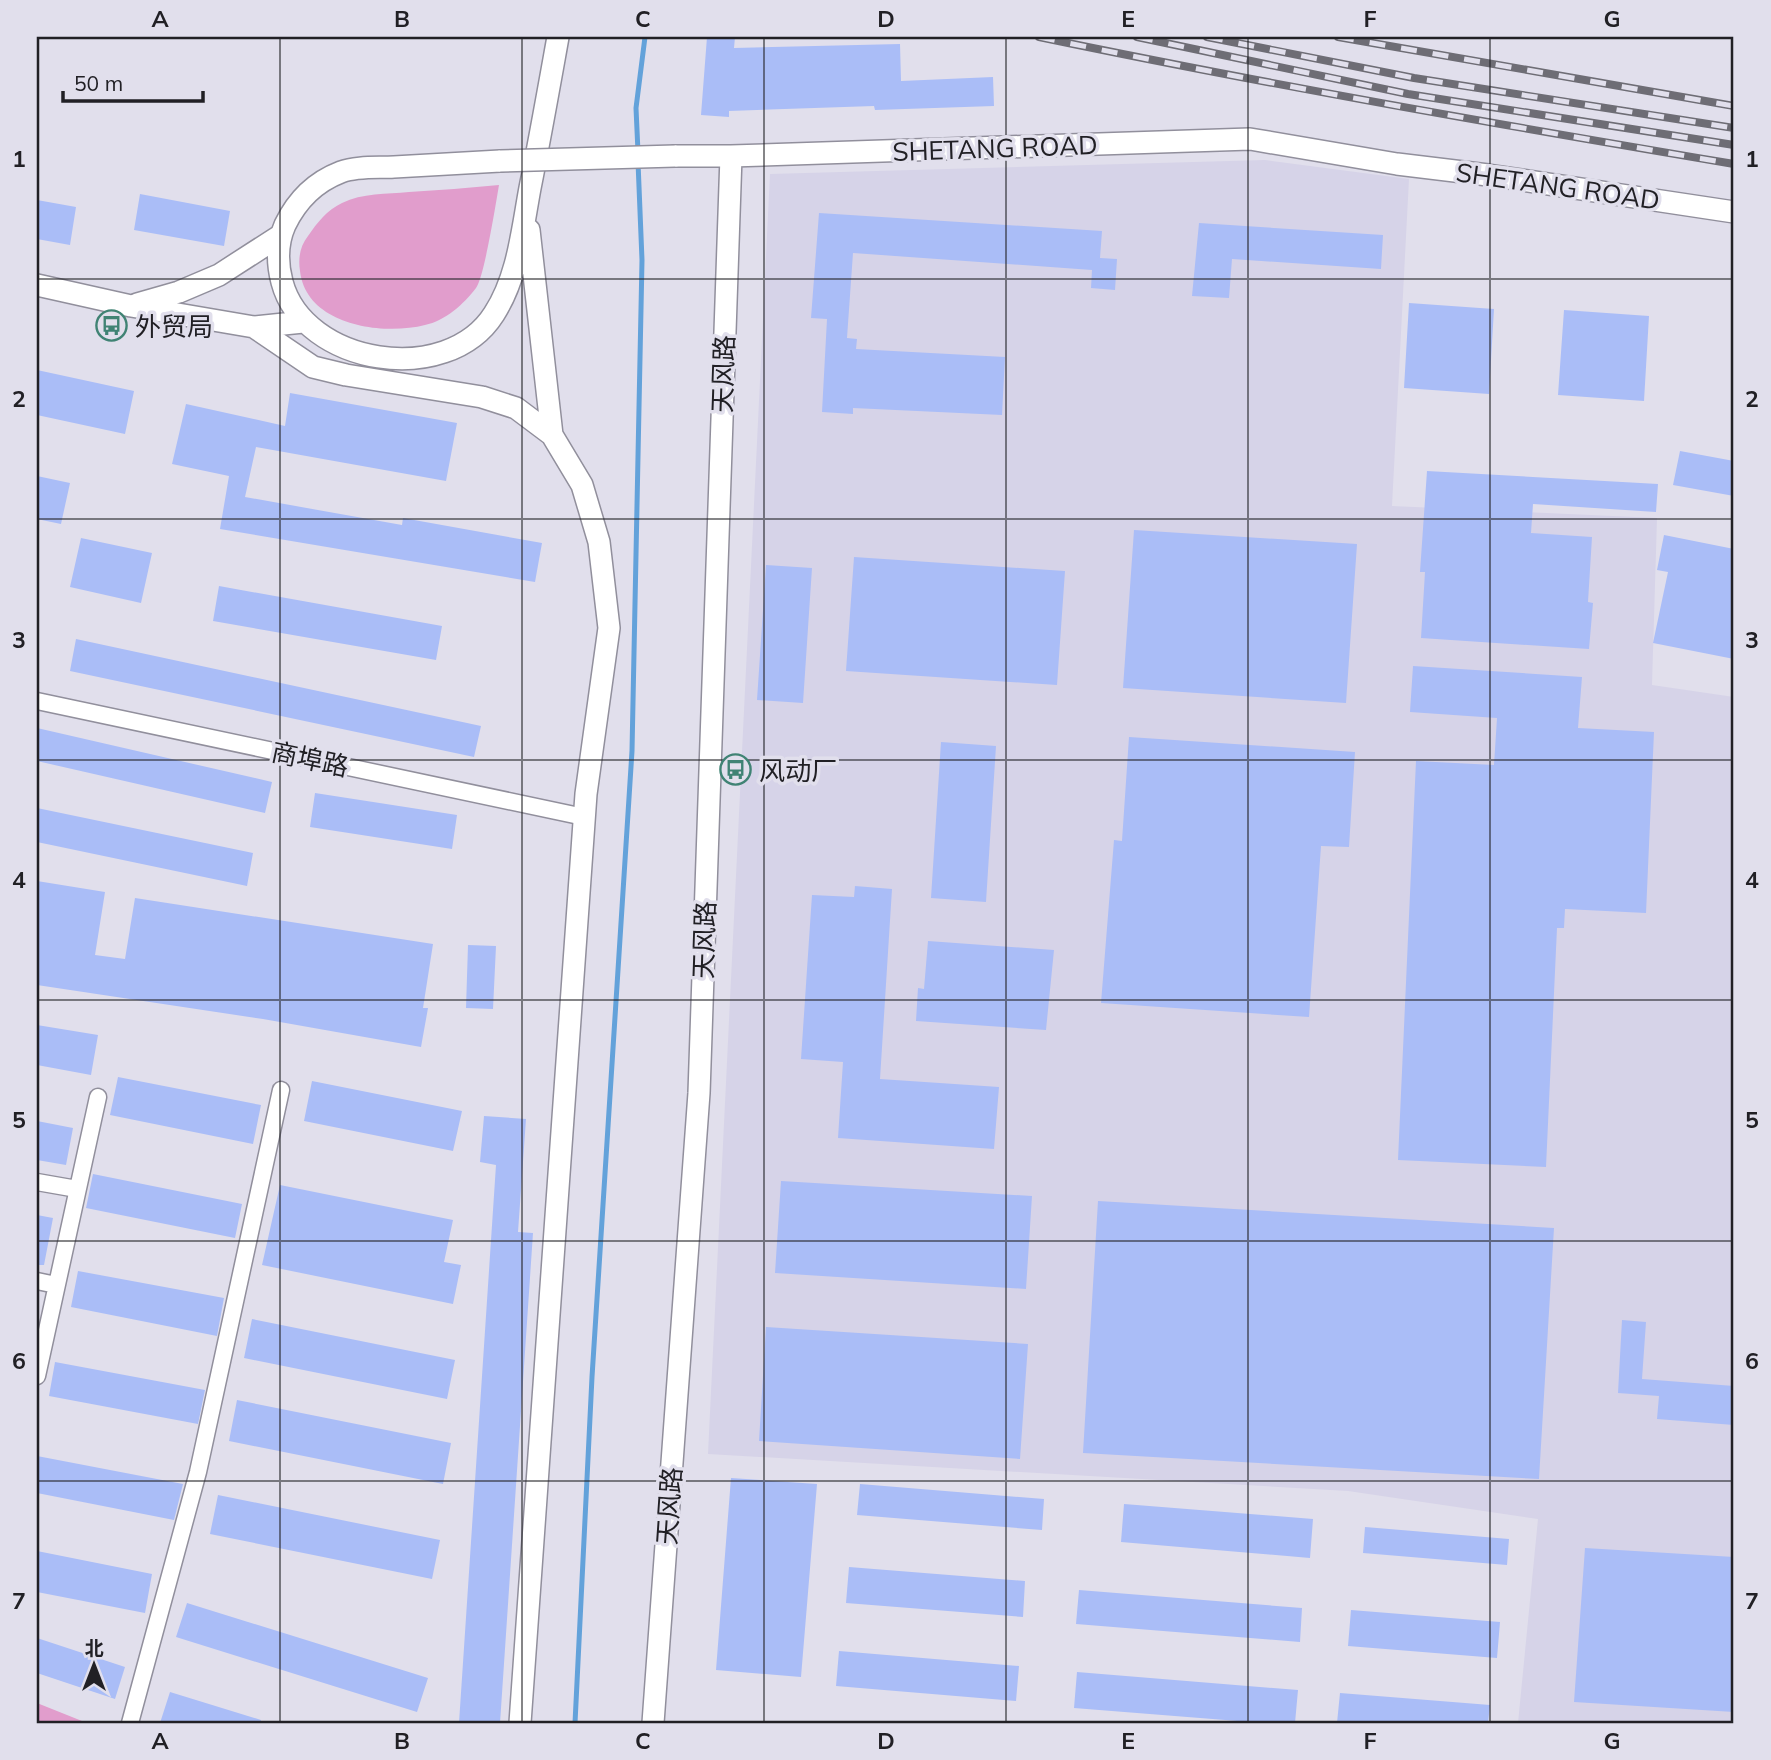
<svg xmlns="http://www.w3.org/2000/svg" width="1771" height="1760" font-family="Mulish,'Noto Sans SC',sans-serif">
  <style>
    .built { fill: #d6d3e8 }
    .green { fill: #e19dcc }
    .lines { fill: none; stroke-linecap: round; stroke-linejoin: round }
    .stream { stroke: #63a2da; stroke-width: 5 }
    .building { fill: #aabdf7 }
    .street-casing { stroke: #918f9c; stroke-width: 19 }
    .secondary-casing { stroke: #918f9c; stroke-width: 24 }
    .street { stroke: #fff; stroke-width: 16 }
    .secondary { stroke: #fff; stroke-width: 21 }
    .rail-casing { stroke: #6e6d75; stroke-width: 8 }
    .rail { stroke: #e1dfec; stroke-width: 5; stroke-dasharray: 16; stroke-linecap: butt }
    .secondary-bridge-casing { stroke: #918f9c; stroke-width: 24; stroke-linecap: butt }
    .secondary-bridge { stroke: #fff; stroke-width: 21 }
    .grid { fill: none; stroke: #212025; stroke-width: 2; stroke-opacity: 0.55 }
    .labels { text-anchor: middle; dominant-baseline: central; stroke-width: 7; stroke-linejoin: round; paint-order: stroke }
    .street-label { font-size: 26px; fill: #212025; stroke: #e1dfec }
    .poi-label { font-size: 26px; fill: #212025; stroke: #e1dfec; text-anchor: start }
    .neatline { fill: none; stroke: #212025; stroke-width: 2.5 }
    .grid-label { font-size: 23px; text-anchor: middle; font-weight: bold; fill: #212025 }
  </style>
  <rect width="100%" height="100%" fill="#e1dfec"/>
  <!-- built -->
  <path class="built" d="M 1265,160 L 1409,179 L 1392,506 L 1657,518 L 1652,685 L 1734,697 L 1734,1723 L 1518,1723 L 1538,1519 L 1348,1491 L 708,1454 L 770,174 Z"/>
  <!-- green -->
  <path class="green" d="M 499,185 C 496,203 484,278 476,288 C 464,304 445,321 425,325 C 382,336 306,325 300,271 C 298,258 300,246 308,236 C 317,223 327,210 342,203 C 362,193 387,194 409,192 C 439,190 469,188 499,185 Z
    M 37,1703 L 87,1723 L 37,1723 Z"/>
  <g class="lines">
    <!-- stream -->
    <path class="stream" d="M 638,152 L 636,108 L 645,37
      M 575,1723 L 592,1377 L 632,751 L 642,260 L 638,162"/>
  </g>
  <!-- building -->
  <path class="building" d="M 707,37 L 735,37 L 734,48 L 900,44 L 901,81 L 993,77 L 994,106 L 875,110 L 874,106 L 729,111 L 729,117 L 701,115 Z
    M 140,194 L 230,211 L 224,246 L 134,230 Z
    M 37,200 L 76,207 L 70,245 L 37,239 Z
    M 819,213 L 1102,231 L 1100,258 L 1117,259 L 1115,290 L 1091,288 L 1092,270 L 853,253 L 847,338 L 857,339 L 856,349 L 1005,357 L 1002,415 L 853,408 L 853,414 L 822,412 L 827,319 L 811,318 Z
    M 1199,223 L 1383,235 L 1381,269 L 1232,259 L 1229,298 L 1192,296 Z
    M 1409,303 L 1494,309 L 1489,394 L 1404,388 Z
    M 1564,310 L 1649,316 L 1644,401 L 1558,395 Z
    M 37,370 L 134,391 L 125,434 L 37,415 Z
    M 290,393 L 457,423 L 446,481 L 256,447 L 245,497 L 402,525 L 403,518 L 542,543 L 535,582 L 220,529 L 229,476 L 172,464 L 186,404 L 285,426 Z
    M 1680,451 L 1734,461 L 1734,496 L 1673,485 Z
    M 1427,471 L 1658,484 L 1656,512 L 1533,504 L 1531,533 L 1592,537 L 1588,602 L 1593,603 L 1589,649 L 1421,638 L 1425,572 L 1420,572 Z
    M 37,476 L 70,483 L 61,524 L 37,519 Z
    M 1134,530 L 1357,544 L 1346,703 L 1123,688 Z
    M 1664,535 L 1734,549 L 1734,659 L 1653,643 L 1668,572 L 1657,570 Z
    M 81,538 L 152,553 L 141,603 L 70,587 Z
    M 854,557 L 1065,571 L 1057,685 L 846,671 Z
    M 766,565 L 812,568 L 803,703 L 757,700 Z
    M 219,586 L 442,626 L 436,660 L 213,621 Z
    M 76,639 L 481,726 L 474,757 L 70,671 Z
    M 1413,666 L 1582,677 L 1578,728 L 1654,732 L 1646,913 L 1565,909 L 1564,928 L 1557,928 L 1546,1167 L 1398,1160 L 1416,761 L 1494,765 L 1497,718 L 1410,712 Z
    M 37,728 L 272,782 L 265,813 L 37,761 Z
    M 1129,737 L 1355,752 L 1349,847 L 1321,846 L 1309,1017 L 1101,1003 L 1114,840 L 1122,841 Z
    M 941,742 L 996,746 L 986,902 L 931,898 Z
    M 315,793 L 457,815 L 452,849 L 310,827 Z
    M 37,808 L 253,853 L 247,886 L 37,842 Z
    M 37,881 L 105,892 L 95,955 L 125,959 L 135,898 L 433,944 L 423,1008 L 428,1008 L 421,1047 L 263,1019 L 37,985 Z
    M 855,886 L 892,889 L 880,1079 L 999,1087 L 994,1149 L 838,1138 L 843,1062 L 801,1059 L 812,895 L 854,897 Z
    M 928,941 L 1054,950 L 1046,1030 L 916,1021 L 918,988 L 924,989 Z
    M 468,945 L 496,946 L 493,1009 L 466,1008 Z
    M 37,1025 L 98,1035 L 91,1075 L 37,1065 Z
    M 118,1077 L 261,1105 L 253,1144 L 110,1115 Z
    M 312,1081 L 462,1111 L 453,1151 L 304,1121 Z
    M 484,1116 L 526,1119 L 518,1232 L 533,1233 L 500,1723 L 459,1723 L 496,1165 L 480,1162 Z
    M 37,1121 L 73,1128 L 66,1165 L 37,1160 Z
    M 93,1174 L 242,1204 L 235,1238 L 86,1208 Z
    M 781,1181 L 1032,1196 L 1026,1289 L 775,1273 Z
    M 280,1185 L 453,1220 L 444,1262 L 461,1265 L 453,1304 L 262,1265 Z
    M 1098,1201 L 1554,1228 L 1539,1479 L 1083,1453 Z
    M 37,1215 L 53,1218 L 44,1265 L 37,1265 Z
    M 78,1271 L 224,1298 L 217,1336 L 71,1307 Z
    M 252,1319 L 455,1360 L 447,1399 L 244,1358 Z
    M 1622,1320 L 1646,1322 L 1642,1379 L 1734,1386 L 1734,1425 L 1657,1419 L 1659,1396 L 1618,1393 Z
    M 766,1327 L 1028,1344 L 1020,1459 L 759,1441 Z
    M 55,1362 L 205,1390 L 198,1424 L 49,1396 Z
    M 237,1400 L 451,1443 L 443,1484 L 229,1441 Z
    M 37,1456 L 183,1484 L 174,1520 L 37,1493 Z
    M 731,1478 L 817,1484 L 801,1677 L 716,1670 Z
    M 860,1484 L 1044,1499 L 1042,1530 L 857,1515 Z
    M 218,1495 L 440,1540 L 432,1579 L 210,1534 Z
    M 1124,1504 L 1313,1519 L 1310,1558 L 1121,1542 Z
    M 1365,1527 L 1509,1539 L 1507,1565 L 1363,1553 Z
    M 1585,1548 L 1734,1557 L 1734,1712 L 1574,1702 Z
    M 37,1551 L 152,1574 L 145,1613 L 37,1592 Z
    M 849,1567 L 1025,1581 L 1023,1617 L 846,1603 Z
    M 1079,1590 L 1302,1608 L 1300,1642 L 1076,1624 Z
    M 187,1603 L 428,1678 L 417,1712 L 176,1637 Z
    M 1351,1610 L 1500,1622 L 1497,1658 L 1348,1646 Z
    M 37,1638 L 125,1667 L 115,1699 L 37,1673 Z
    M 839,1651 L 1019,1666 L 1016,1701 L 836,1686 Z
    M 1077,1672 L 1298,1690 L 1295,1723 L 1263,1723 L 1074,1708 Z
    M 170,1692 L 261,1720 L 260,1723 L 160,1723 Z
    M 1340,1693 L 1490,1705 L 1488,1723 L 1337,1723 Z"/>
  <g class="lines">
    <defs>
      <path id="street" d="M 37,701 L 584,817
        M 37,1182 L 77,1189
        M 37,1281 L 56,1285
        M 37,1376 L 98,1097
        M 130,1723 L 198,1472 L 281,1090"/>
      <path id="secondary" d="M 675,156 L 731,156 L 1250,139 L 1397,164 L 1488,175 L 1734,212
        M 500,161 C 465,163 429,165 394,167 C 378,168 357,166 341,172 C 315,182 297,200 285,225 C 277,243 277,263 282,282 C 304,365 447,388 494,314 C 518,277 522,231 530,188 C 540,138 549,87 558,37
        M 529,230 L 552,435
        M 37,285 L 131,306 L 254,327 L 313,367 L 346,375 L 482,397 L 516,408 L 552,435 L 582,485 L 599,542 L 609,628 L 586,794 L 520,1723
        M 137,304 L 179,292 L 219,275 L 281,235
        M 254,327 L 303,322
        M 653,1723 L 699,1093 L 731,156"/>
    </defs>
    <!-- street casing -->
    <use href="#street" class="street-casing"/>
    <!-- secondary casing -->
    <use href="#secondary" class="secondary-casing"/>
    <!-- street -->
    <use href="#street" class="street"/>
    <!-- secondary -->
    <use href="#secondary" class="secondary"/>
    <defs>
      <path id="rail" d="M 1039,37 C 1270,85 1502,125 1734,164
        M 1137,37 L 1408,94 L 1734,145
        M 1207,37 L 1414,78 L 1734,128
        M 1338,37 L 1734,106"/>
    </defs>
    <!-- rail casing -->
    <use href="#rail" class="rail-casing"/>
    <!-- rail -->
    <use href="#rail" class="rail"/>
    <defs>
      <path id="secondary-bridge" d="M 500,161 L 675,156"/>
    </defs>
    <!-- secondary-bridge casing -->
    <use href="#secondary-bridge" class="secondary-bridge-casing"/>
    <!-- secondary-bridge -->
    <use href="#secondary-bridge" class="secondary-bridge"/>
  </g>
  <!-- grid -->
  <path class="grid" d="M 280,37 L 280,1723M 522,37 L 522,1723M 764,37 L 764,1723M 1006,37 L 1006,1723M 1248,37 L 1248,1723M 1490,37 L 1490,1723M 37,279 L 1734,279M 37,519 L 1734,519M 37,760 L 1734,760M 37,1000 L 1734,1000M 37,1241 L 1734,1241M 37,1481 L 1734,1481"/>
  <!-- icons -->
  <defs>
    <symbol id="bus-ring" viewBox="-11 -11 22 22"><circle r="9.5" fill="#e1dfec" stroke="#408374" stroke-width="1.5"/><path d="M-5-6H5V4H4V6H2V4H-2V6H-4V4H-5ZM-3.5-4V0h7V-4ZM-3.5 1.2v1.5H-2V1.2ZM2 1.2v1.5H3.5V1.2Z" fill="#408374"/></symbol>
  </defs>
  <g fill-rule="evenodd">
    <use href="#bus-ring" x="94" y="308" width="35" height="35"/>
    <use href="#bus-ring" x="718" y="752" width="35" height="35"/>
  </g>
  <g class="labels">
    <!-- street labels -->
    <g class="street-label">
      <text transform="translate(995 148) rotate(-2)">SHETANG ROAD</text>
      <text transform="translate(1558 186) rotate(8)">SHETANG ROAD</text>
      <text transform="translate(723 374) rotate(-88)">天风路</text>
      <text transform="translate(310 759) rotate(12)">商埠路</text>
      <text transform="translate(704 940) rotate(-88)">天风路</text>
      <text transform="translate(669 1506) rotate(-86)">天风路</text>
    </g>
    <!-- poi labels -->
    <g class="poi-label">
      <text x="135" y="326">外贸局</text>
      <text x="759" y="770">风动厂</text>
    </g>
  </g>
  <!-- border -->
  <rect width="1771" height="1760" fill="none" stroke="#e1dfec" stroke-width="77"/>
  <!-- north arrow -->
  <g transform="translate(94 1665)" stroke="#e1dfec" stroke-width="5" paint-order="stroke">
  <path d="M0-5L12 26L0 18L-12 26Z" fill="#212025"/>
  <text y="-10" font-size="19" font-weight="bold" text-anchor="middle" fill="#212025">北</text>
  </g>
  <!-- scale -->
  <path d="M63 91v10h140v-10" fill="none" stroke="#212025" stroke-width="3.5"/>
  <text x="74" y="91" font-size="21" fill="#212025" stroke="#e1dfec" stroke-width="5" paint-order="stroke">50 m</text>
  <rect x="38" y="38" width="1694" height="1684" class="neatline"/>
  <g class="grid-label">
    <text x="160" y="27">A</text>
    <text x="402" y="27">B</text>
    <text x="643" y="27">C</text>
    <text x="886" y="27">D</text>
    <text x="1128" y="27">E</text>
    <text x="1370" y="27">F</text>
    <text x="1612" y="27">G</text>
    <text x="19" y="167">1</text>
    <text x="1752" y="167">1</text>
    <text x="19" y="407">2</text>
    <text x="1752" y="407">2</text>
    <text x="19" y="648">3</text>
    <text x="1752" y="648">3</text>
    <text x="19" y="888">4</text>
    <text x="1752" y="888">4</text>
    <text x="19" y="1128">5</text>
    <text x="1752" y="1128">5</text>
    <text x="19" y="1369">6</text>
    <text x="1752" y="1369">6</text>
    <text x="19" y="1609">7</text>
    <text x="1752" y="1609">7</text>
    <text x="160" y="1749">A</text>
    <text x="402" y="1749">B</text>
    <text x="643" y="1749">C</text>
    <text x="886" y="1749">D</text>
    <text x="1128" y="1749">E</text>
    <text x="1370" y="1749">F</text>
    <text x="1612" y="1749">G</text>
  </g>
</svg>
